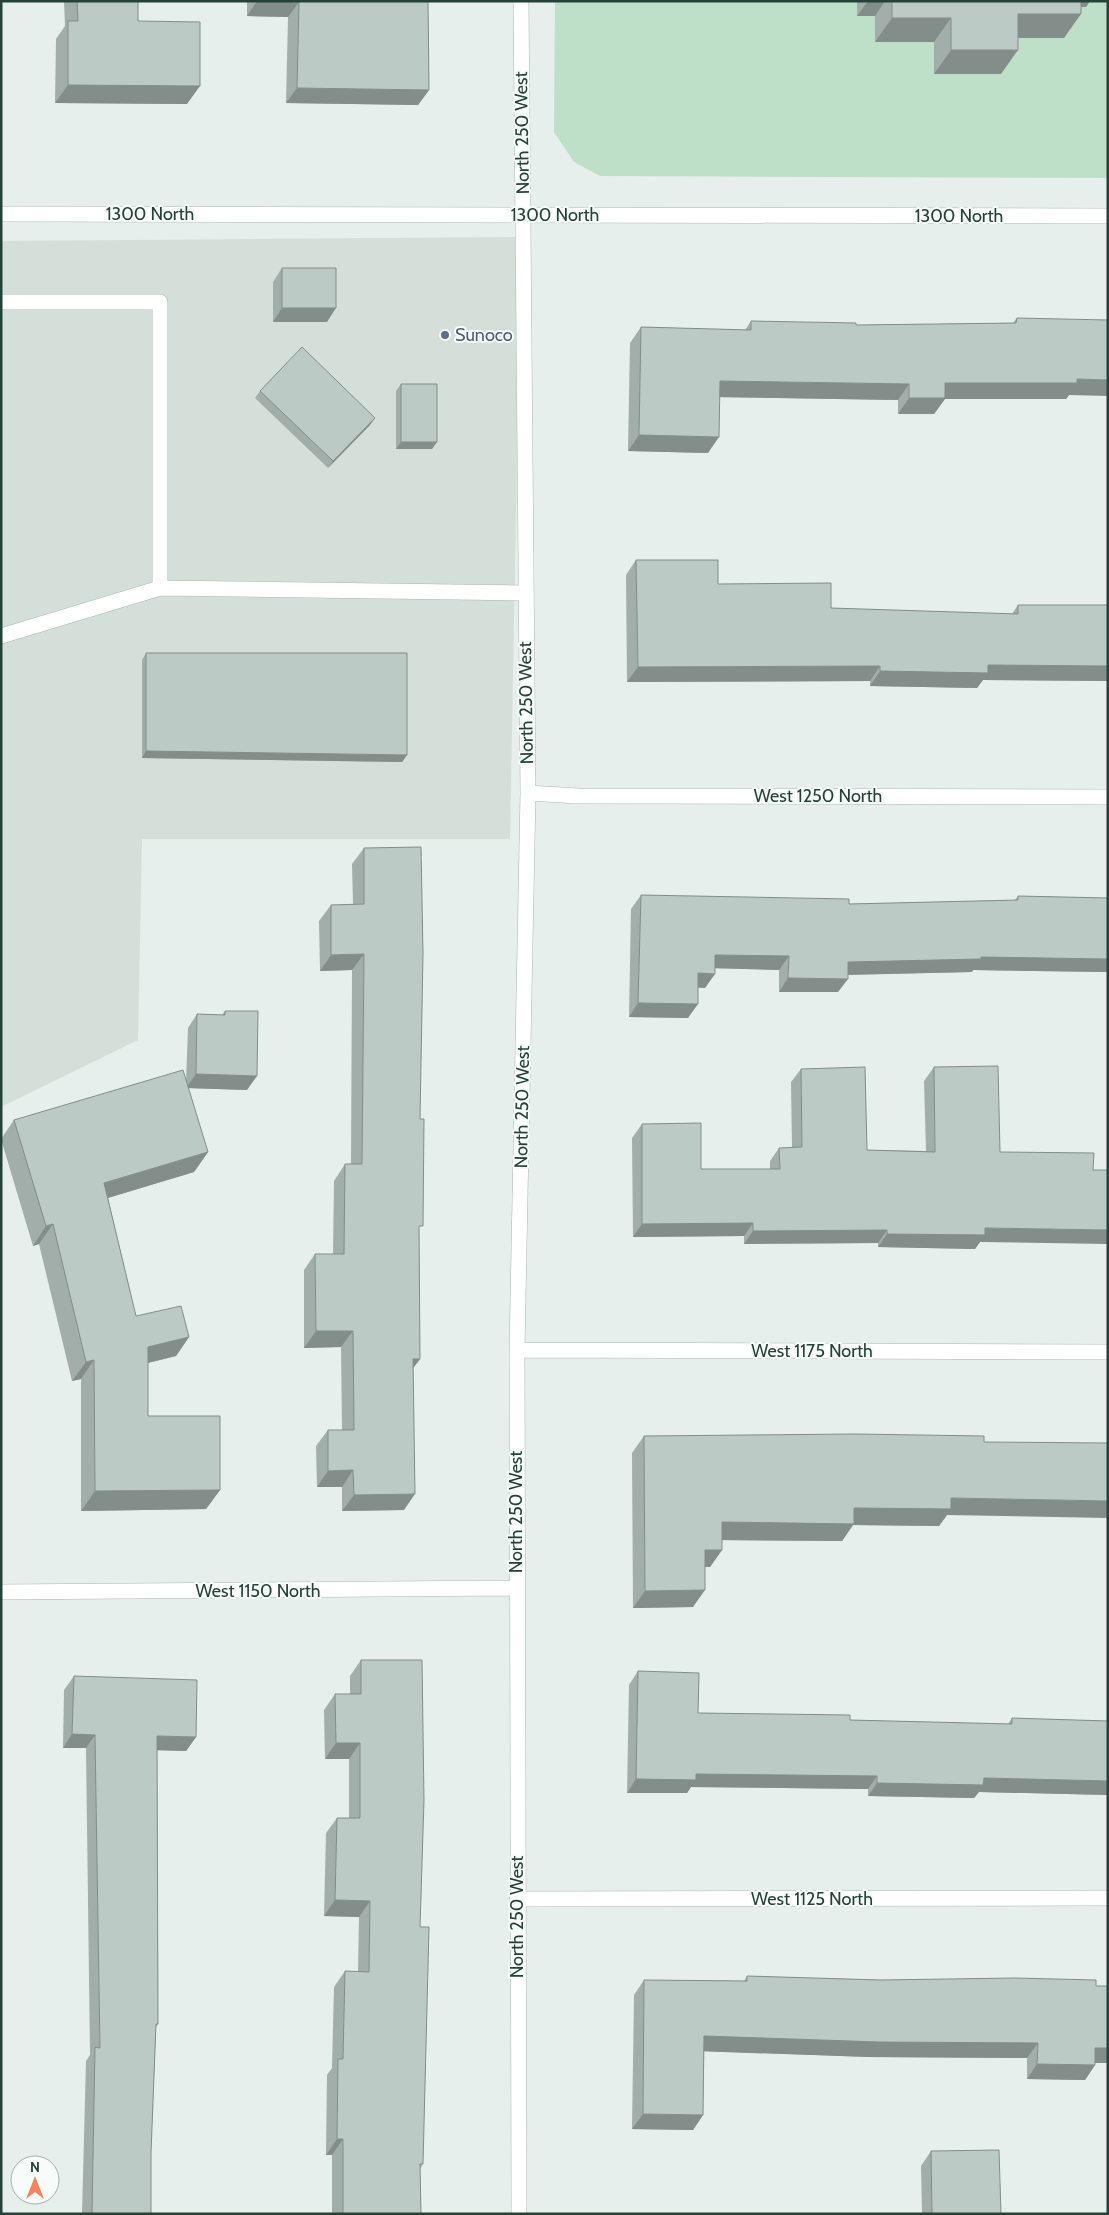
<svg xmlns="http://www.w3.org/2000/svg" width="1109" height="2215" font-family="Cabin,sans-serif">
  <style>
    .built { fill: #d4dfda }
    .green { fill: #bfe0c8 }
    .lines { fill: none; stroke-linecap: round; stroke-linejoin: round }
    .lane-casing { stroke: #a8b8b2; stroke-width: 16 }
    .street-casing { stroke: #a8b8b2; stroke-width: 16 }
    .secondary-casing { stroke: #a4bbb3; stroke-width: 16 }
    .lane { stroke: #fff; stroke-width: 15 }
    .street { stroke: #fff; stroke-width: 15 }
    .secondary { stroke: #fff; stroke-width: 15 }
    .wall { fill: #a1aea9 }
    .shaded-wall { fill: #838d89 }
    .building { fill: #bbcac4; stroke: #838d89 }
    .service-dot { fill: #5c6f8a; stroke: #f7fbf9; stroke-width: 2 }
    .labels { text-anchor: middle; dominant-baseline: central; stroke-width: 4; stroke-linejoin: round; paint-order: stroke }
    .street-label { font-size: 18px; fill: #24423a; stroke: #f7fbf9 }
    .service-label { font-size: 18px; fill: #4e5e75; stroke: #f7fbf9; text-anchor: start }
  </style>
  <rect width="100%" height="100%" fill="#e6efeb"/>
  <!-- built -->
  <path class="built" d="M 521,237 L 510,839 L 142,839 L 138,1040 L 1,1107 L 1,241 Z"/>
  <!-- green -->
  <path class="green" d="M 555,1 L 1108,1 L 1108,178 L 600,176 L 574,162 L 554,132 Z"/>
  <g class="lines">
    <defs>
      <path id="lane" d="M 1,302 L 160,302 L 160,588
        M 1,636 L 160,588 L 525,593"/>
      <path id="street" d="M 528,793 L 578,796 L 1108,797
        M 517,1350 L 1108,1352
        M 1,1592 L 516,1588
        M 517,1899 L 1108,1898
        M 519,2214 L 517,1350 L 528,793 L 521,1"/>
      <path id="secondary" d="M 1,214 L 1108,216"/>
    </defs>
    <!-- lane casing -->
    <use href="#lane" class="lane-casing"/>
    <!-- street casing -->
    <use href="#street" class="street-casing"/>
    <!-- secondary casing -->
    <use href="#secondary" class="secondary-casing"/>
    <!-- lane -->
    <use href="#lane" class="lane"/>
    <!-- street -->
    <use href="#street" class="street"/>
    <!-- secondary -->
    <use href="#secondary" class="secondary"/>
  </g>
  <!-- wall -->
  <path class="wall" d="M 64,1 L 138,1 L 138,21 L 187,104 L 55,103 L 56,39 L 65,26 Z
    M 247,1 L 428,1 L 429,90 L 418,105 L 286,103 L 288,17 L 247,16 Z
    M 857,1 L 1090,1 L 1086,7 L 1081,7 L 1064,38 L 1018,38 L 1001,74 L 934,74 L 934,42 L 875,42 L 875,16 L 857,16 Z
    M 282,268 L 327,322 L 273,322 L 273,282 Z
    M 1017,318 L 1069,395 L 1066,399 L 945,399 L 934,414 L 898,414 L 898,400 L 720,397 L 708,453 L 628,451 L 630,343 L 641,327 L 745,330 L 751,321 L 856,325 L 1013,323 Z
    M 401,384 L 432,449 L 396,449 L 396,391 Z
    M 260,391 L 370,425 L 328,468 L 255,398 Z
    M 636,560 L 718,584 L 831,608 L 1012,614 L 1018,605 L 1108,605 L 1108,681 L 983,680 L 977,688 L 870,686 L 870,681 L 627,682 L 626,575 Z
    M 146,653 L 407,755 L 402,762 L 142,758 L 142,660 Z
    M 364,848 L 419,1231 L 420,1359 L 413,1368 L 404,1510 L 342,1511 L 342,1487 L 317,1487 L 316,1446 L 328,1430 L 342,1430 L 341,1347 L 304,1348 L 304,1270 L 315,1254 L 333,1254 L 334,1181 L 345,1164 L 351,1164 L 352,970 L 320,971 L 319,921 L 331,905 L 353,904 L 352,864 Z
    M 641,895 L 849,904 L 1015,900 L 1018,896 L 1108,898 L 1108,972 L 973,970 L 972,972 L 848,975 L 838,992 L 779,992 L 779,970 L 715,968 L 705,988 L 698,987 L 688,1018 L 629,1017 L 631,909 Z
    M 225,1011 L 247,1090 L 188,1088 L 208,1152 L 194,1172 L 108,1198 L 136,1316 L 189,1337 L 176,1356 L 148,1363 L 148,1416 L 220,1490 L 206,1509 L 81,1511 L 81,1379 L 72,1381 L 39,1244 L 33,1246 L 1,1139 L 14,1120 L 186,1082 L 188,1028 L 197,1014 L 222,1015 Z
    M 934,1067 L 980,1242 L 975,1249 L 878,1247 L 878,1243 L 744,1244 L 744,1236 L 633,1237 L 632,1138 L 642,1124 L 701,1169 L 770,1169 L 770,1161 L 779,1148 L 792,1148 L 791,1082 L 801,1069 L 867,1150 L 926,1151 L 924,1081 Z
    M 644,1436 L 947,1515 L 939,1526 L 853,1525 L 842,1541 L 722,1540 L 722,1550 L 710,1567 L 705,1567 L 693,1607 L 633,1608 L 632,1453 Z
    M 361,1660 L 420,1927 L 423,2164 L 420,2169 L 421,2214 L 332,2214 L 332,2155 L 326,2155 L 327,2075 L 332,2068 L 334,1987 L 345,1971 L 358,1972 L 359,1917 L 324,1916 L 326,1833 L 337,1818 L 349,1818 L 349,1759 L 325,1759 L 324,1710 L 335,1694 L 350,1694 L 350,1676 Z
    M 638,1671 L 698,1713 L 850,1720 L 1008,1724 L 1012,1718 L 1108,1721 L 1108,1795 L 979,1792 L 974,1798 L 868,1796 L 868,1789 L 691,1787 L 687,1793 L 627,1793 L 629,1685 Z
    M 74,1676 L 196,1737 L 186,1751 L 157,1750 L 158,2024 L 156,2027 L 151,2153 L 151,2214 L 82,2214 L 86,2061 L 90,2055 L 86,1748 L 63,1748 L 64,1690 Z
    M 747,1976 L 1096,1986 L 1108,2063 L 1095,2063 L 1095,2065 L 1085,2080 L 1027,2079 L 1027,2058 L 869,2057 L 704,2051 L 703,2115 L 693,2130 L 632,2129 L 634,1995 L 644,1980 L 744,1981 Z
    M 931,2151 L 1001,2214 L 922,2214 L 921,2166 Z"/>
  <!-- shaded-wall -->
  <path class="shaded-wall" d="M 257,1 L 280,1 L 299,2 L 288,17 L 247,16 Z
    M 868,1 L 885,1 L 875,16 L 857,16 Z
    M 1068,1 L 1090,1 L 1086,7 L 1064,7 Z
    M 1018,14 L 1081,14 L 1064,38 L 1001,38 Z
    M 892,18 L 951,18 L 934,42 L 875,42 Z
    M 951,50 L 1018,50 L 1001,74 L 934,74 Z
    M 68,85 L 200,86 L 187,104 L 55,103 Z
    M 297,88 L 429,90 L 418,105 L 286,103 Z
    M 282,308 L 336,308 L 327,322 L 273,322 Z
    M 1077,379 L 1108,380 L 1108,396 L 1069,395 L 1066,399 L 945,399 L 934,414 L 898,414 L 909,398 L 945,383 Z
    M 720,381 L 909,384 L 898,400 L 709,397 Z
    M 375,418 L 370,425 L 328,468 L 333,461 Z
    M 639,435 L 719,437 L 708,453 L 628,451 Z
    M 401,442 L 437,442 L 432,449 L 396,449 Z
    M 988,665 L 1108,666 L 1108,681 L 983,680 L 977,688 L 870,686 L 880,671 Z
    M 880,666 L 870,681 L 627,682 L 638,667 Z
    M 146,751 L 407,755 L 402,762 L 142,758 Z
    M 364,954 L 352,970 L 320,971 L 331,955 Z
    M 715,955 L 789,956 L 779,970 L 706,968 Z
    M 981,957 L 1108,959 L 1108,972 L 973,970 L 972,972 L 838,975 L 848,962 Z
    M 698,973 L 715,974 L 705,988 L 689,987 Z
    M 788,978 L 848,979 L 838,992 L 779,992 Z
    M 638,1003 L 698,1004 L 688,1018 L 629,1017 Z
    M 196,1074 L 257,1076 L 247,1090 L 186,1088 Z
    M 208,1152 L 194,1172 L 91,1203 L 104,1183 Z
    M 753,1223 L 744,1236 L 633,1237 L 642,1224 Z
    M 53,1224 L 39,1244 L 33,1246 L 46,1226 Z
    M 985,1228 L 1108,1230 L 1108,1244 L 980,1242 L 975,1249 L 878,1247 L 887,1234 Z
    M 887,1230 L 878,1243 L 744,1244 L 753,1231 Z
    M 316,1331 L 353,1331 L 341,1347 L 304,1348 Z
    M 189,1337 L 176,1356 L 135,1366 L 148,1347 Z
    M 413,1359 L 420,1359 L 408,1375 Z
    M 94,1360 L 81,1379 L 72,1381 L 86,1362 Z
    M 353,1470 L 342,1487 L 317,1487 L 328,1471 Z
    M 220,1490 L 206,1509 L 81,1511 L 95,1491 Z
    M 415,1494 L 404,1510 L 342,1511 L 354,1495 Z
    M 951,1498 L 1108,1501 L 1108,1518 L 947,1515 L 939,1526 L 853,1525 L 842,1541 L 710,1540 L 722,1522 Z
    M 705,1550 L 722,1550 L 710,1567 L 693,1567 Z
    M 705,1590 L 693,1607 L 633,1608 L 645,1591 Z
    M 72,1734 L 95,1735 L 86,1748 L 63,1748 Z
    M 157,1736 L 196,1737 L 186,1751 L 147,1750 Z
    M 336,1743 L 360,1743 L 349,1759 L 325,1759 Z
    M 696,1774 L 877,1776 L 868,1789 L 691,1787 L 687,1793 L 627,1793 L 636,1779 Z
    M 984,1778 L 1108,1781 L 1108,1795 L 979,1792 L 974,1798 L 868,1796 L 877,1783 Z
    M 335,1900 L 370,1901 L 359,1917 L 324,1916 Z
    M 704,2036 L 1038,2043 L 1027,2058 L 869,2057 L 694,2051 Z
    M 1095,2048 L 1108,2048 L 1108,2063 L 1085,2063 Z
    M 1037,2064 L 1095,2065 L 1085,2080 L 1027,2079 Z
    M 643,2114 L 703,2115 L 693,2130 L 632,2129 Z
    M 337,2139 L 343,2139 L 332,2155 L 326,2155 Z"/>
  <!-- building -->
  <path class="building" d="M 77,1 L 138,1 L 138,21 L 200,22 L 200,86 L 68,85 L 68,21 L 78,21 Z
    M 280,1 L 428,1 L 429,90 L 297,88 L 299,2 Z
    M 892,1 L 1081,1 L 1081,14 L 1018,14 L 1018,50 L 951,50 L 951,18 L 892,18 Z
    M 282,268 L 336,268 L 336,308 L 282,308 Z
    M 1017,318 L 1108,320 L 1108,380 L 1077,379 L 1077,383 L 945,383 L 945,398 L 909,398 L 909,384 L 720,381 L 719,437 L 639,435 L 641,327 L 751,330 L 751,321 L 856,323 L 856,325 L 1016,323 Z
    M 302,347 L 375,418 L 333,461 L 260,391 Z
    M 401,384 L 437,384 L 437,442 L 401,442 Z
    M 636,560 L 718,560 L 718,584 L 831,583 L 831,608 L 1018,614 L 1018,605 L 1108,605 L 1108,666 L 988,665 L 988,673 L 880,671 L 880,666 L 638,667 Z
    M 146,653 L 407,653 L 407,755 L 146,751 Z
    M 421,847 L 423,953 L 420,1119 L 424,1119 L 423,1226 L 419,1226 L 420,1359 L 413,1359 L 415,1494 L 354,1495 L 353,1470 L 328,1471 L 328,1430 L 354,1430 L 353,1331 L 316,1331 L 315,1254 L 344,1254 L 345,1164 L 362,1164 L 364,954 L 331,955 L 331,905 L 364,904 L 364,848 Z
    M 641,895 L 849,899 L 849,904 L 1018,900 L 1018,896 L 1108,898 L 1108,959 L 981,957 L 981,959 L 848,962 L 848,979 L 788,978 L 789,956 L 715,955 L 715,974 L 698,973 L 698,1004 L 638,1003 Z
    M 225,1011 L 258,1011 L 257,1076 L 196,1074 L 197,1014 L 225,1015 Z
    M 998,1066 L 1000,1152 L 1094,1153 L 1093,1170 L 1108,1170 L 1108,1230 L 985,1228 L 985,1235 L 887,1234 L 887,1230 L 753,1231 L 753,1223 L 642,1224 L 642,1124 L 701,1123 L 701,1169 L 780,1169 L 779,1148 L 802,1147 L 801,1069 L 865,1067 L 867,1150 L 935,1152 L 934,1067 Z
    M 183,1070 L 208,1152 L 104,1183 L 136,1316 L 181,1306 L 189,1337 L 148,1347 L 148,1416 L 220,1416 L 220,1490 L 95,1491 L 94,1360 L 86,1362 L 53,1224 L 46,1226 L 14,1120 Z
    M 855,1434 L 984,1436 L 984,1442 L 1108,1443 L 1108,1501 L 951,1498 L 951,1509 L 854,1508 L 854,1524 L 722,1522 L 722,1550 L 705,1550 L 705,1590 L 645,1591 L 644,1436 Z
    M 361,1660 L 422,1660 L 424,1800 L 420,1927 L 429,1927 L 423,2164 L 420,2164 L 421,2214 L 343,2214 L 343,2139 L 337,2139 L 338,2059 L 343,2059 L 345,1971 L 369,1972 L 370,1901 L 335,1900 L 337,1818 L 360,1818 L 360,1743 L 336,1743 L 335,1694 L 361,1694 Z
    M 638,1671 L 699,1673 L 698,1713 L 850,1715 L 850,1720 L 1012,1724 L 1012,1718 L 1108,1721 L 1108,1781 L 984,1778 L 983,1785 L 877,1783 L 877,1776 L 696,1774 L 696,1780 L 636,1779 Z
    M 74,1676 L 197,1680 L 196,1737 L 157,1736 L 158,2024 L 156,2024 L 151,2153 L 151,2214 L 92,2214 L 95,2047 L 100,2048 L 95,1735 L 72,1734 Z
    M 747,1976 L 880,1980 L 1015,1978 L 1096,1980 L 1096,1986 L 1108,1986 L 1108,2048 L 1095,2048 L 1095,2065 L 1037,2064 L 1038,2043 L 879,2042 L 704,2036 L 703,2115 L 643,2114 L 644,1980 L 747,1981 Z
    M 999,2150 L 1001,2214 L 932,2214 L 931,2151 Z"/>
  <!-- markers -->
  <circle class="service-dot" cx="445" cy="335" r="5"/>
  <g class="labels">
    <!-- street labels -->
    <g class="street-label">
      <text transform="translate(522 133) rotate(-91)">North 250 West</text>
      <text x="150" y="214">1300 North</text>
      <text x="555" y="215">1300 North</text>
      <text x="959" y="216">1300 North</text>
      <text transform="translate(526 703) rotate(-91)">North 250 West</text>
      <text x="818" y="796">West 1250 North</text>
      <text transform="translate(522 1107) rotate(-89)">North 250 West</text>
      <text x="812" y="1351">West 1175 North</text>
      <text transform="translate(516 1512) rotate(-90)">North 250 West</text>
      <text x="258" y="1591">West 1150 North</text>
      <text x="812" y="1899">West 1125 North</text>
      <text transform="translate(517 1917) rotate(-90)">North 250 West</text>
    </g>
    <!-- service labels -->
    <g class="service-label">
      <text x="455" y="335">Sunoco</text>
    </g>
  </g>
  <!-- border -->
  <rect width="1109" height="2215" fill="none" stroke="#24423a" stroke-width="5"/>
  <!-- north arrow -->
  <g transform="translate(35 2180)"><circle r="24" fill="#f7fbf9" stroke="#a3b1ad"/>
  <path d="M0-4L9 19L0 12L-9 19Z" fill="#f4845f"/>
  <text y="-8" font-size="14" font-weight="bold" text-anchor="middle" fill="#24423a">N</text>
  </g>
</svg>
